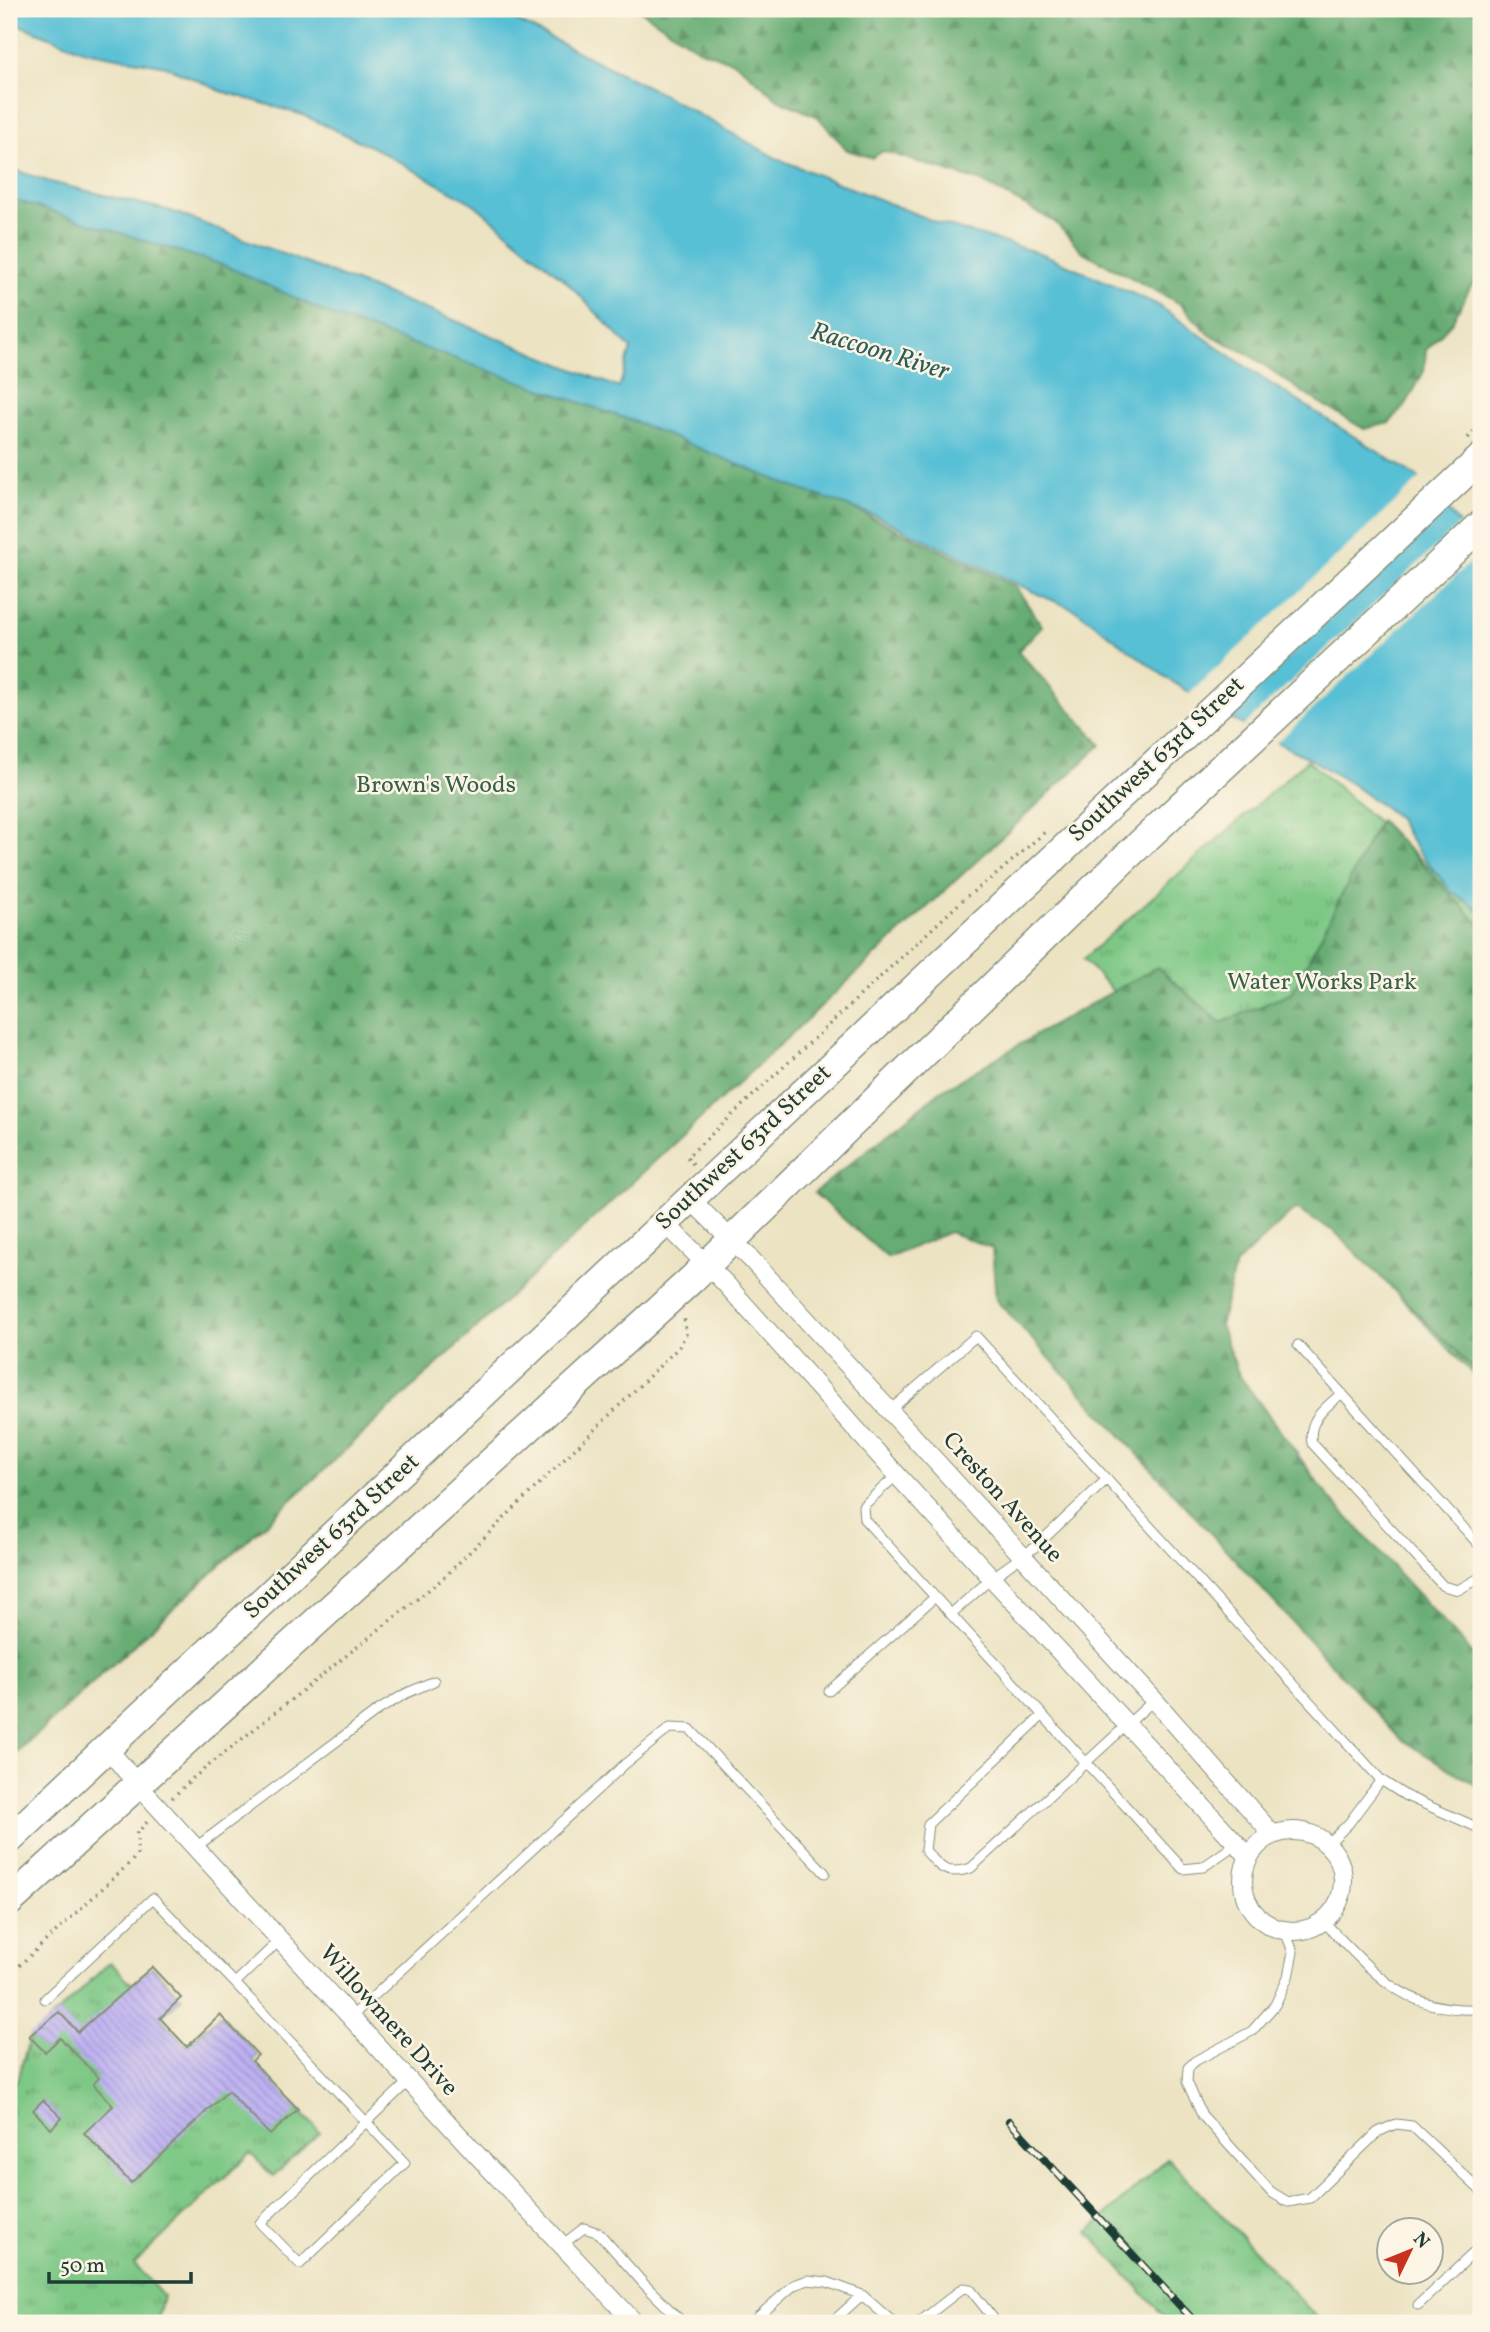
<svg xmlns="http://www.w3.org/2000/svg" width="1490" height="2332" font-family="Vollkorn,serif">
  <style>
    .grass { fill: url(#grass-tufts); stroke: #4e825d; stroke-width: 2 }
    .forest { fill: url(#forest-firs); stroke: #427454; stroke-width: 2 }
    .water { fill: #58c0d5; stroke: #3c7e84; stroke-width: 2 }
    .pier { fill: #ece3c3 }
    .building { fill: url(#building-back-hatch) }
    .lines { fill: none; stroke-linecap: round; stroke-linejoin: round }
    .service-casing { stroke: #86907c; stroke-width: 11 }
    .minor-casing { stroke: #86907c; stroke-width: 20 }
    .primary-casing { stroke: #86907c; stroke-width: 31 }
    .path { stroke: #86907c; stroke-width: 3.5; stroke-dasharray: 2 5; stroke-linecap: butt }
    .service { stroke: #fff; stroke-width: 9 }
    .minor { stroke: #fff; stroke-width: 18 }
    .primary { stroke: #fff; stroke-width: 28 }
    .rail-casing { stroke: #1f3d34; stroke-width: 8 }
    .rail { stroke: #fcf5e5; stroke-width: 5; stroke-dasharray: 16; stroke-linecap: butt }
    .labels { text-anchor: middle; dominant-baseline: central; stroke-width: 5; stroke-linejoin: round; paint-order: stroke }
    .street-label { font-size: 24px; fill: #1f3d34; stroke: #fcf5e5 }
    .park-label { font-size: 24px; fill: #376048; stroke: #fcf5e5 }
    .water-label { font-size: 26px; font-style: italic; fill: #2d5e5c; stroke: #fcf5e5 }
  </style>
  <defs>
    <pattern id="grass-tufts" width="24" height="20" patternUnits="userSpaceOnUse" patternTransform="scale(1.75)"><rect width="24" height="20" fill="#7ec886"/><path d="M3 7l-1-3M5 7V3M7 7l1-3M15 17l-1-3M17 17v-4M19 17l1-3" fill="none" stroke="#67a46e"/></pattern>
    <pattern id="forest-firs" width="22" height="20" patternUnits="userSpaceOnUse" patternTransform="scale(1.75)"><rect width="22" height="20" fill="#66ac73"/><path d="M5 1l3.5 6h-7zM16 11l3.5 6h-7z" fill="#538d5f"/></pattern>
    <pattern id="building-back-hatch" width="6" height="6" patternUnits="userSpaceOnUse" patternTransform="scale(1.75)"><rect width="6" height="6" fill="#beb1f3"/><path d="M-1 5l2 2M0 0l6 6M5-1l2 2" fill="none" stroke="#9a91c6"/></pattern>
  </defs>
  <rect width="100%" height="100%" fill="#fcf5e5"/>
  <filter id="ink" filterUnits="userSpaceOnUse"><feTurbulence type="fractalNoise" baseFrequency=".0143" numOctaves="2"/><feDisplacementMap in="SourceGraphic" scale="14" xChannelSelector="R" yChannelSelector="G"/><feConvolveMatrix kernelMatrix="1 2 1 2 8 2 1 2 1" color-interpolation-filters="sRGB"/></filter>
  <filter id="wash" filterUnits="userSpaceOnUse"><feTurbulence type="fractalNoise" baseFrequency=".00686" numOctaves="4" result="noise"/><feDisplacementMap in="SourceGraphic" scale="28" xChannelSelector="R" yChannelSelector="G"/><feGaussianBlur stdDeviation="1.57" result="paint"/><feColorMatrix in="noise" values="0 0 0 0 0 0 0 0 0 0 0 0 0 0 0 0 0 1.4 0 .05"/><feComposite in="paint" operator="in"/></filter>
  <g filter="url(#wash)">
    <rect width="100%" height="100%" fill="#ece3c3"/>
    <!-- grass -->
    <path class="grass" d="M 1307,760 L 1481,913 L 1481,1383 L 1083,959 Z
      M 110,1962 L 133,1985 L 152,1967 L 181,1998 L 160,2018 L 186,2046 L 220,2015 L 258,2055 L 252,2061 L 320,2132 L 273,2176 L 250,2153 L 134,2264 L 163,2296 L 157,2323 L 9,2323 L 9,2088 L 17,2080 L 29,2040 Z
      M 1168,2158 L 1322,2323 L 1170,2323 L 1088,2232 Z"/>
    <!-- forest -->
    <path class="forest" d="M 638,9 L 1481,9 L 1481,275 L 1470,288 L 1452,322 L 1426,350 L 1424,371 L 1406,405 L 1389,423 L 1364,429 L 1305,394 L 1247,353 L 1210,335 L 1179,303 L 1083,252 L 1055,222 L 982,182 L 883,151 L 872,158 L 847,150 L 818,117 L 779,100 L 736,63 L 698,49 Z
      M 9,197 L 284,279 L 669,420 L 1015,586 L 1042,626 L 1018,651 L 1101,745 L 339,1456 L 9,1760 Z
      M 1380,820 L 1481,926 L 1481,1379 L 1457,1352 L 1335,1232 L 1295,1209 L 1235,1265 L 1220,1325 L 1239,1375 L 1328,1496 L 1481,1663 L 1481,1788 L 1400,1739 L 996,1300 L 992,1248 L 949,1232 L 888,1258 L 814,1193 L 939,1092 L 1037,1034 L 1157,967 L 1221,1023 L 1292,993 Z"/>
    <!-- water -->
    <path class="water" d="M 9,9 L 493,9 L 660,93 L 778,159 L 938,223 L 1043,254 L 1156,304 L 1262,378 L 1419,478 L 1481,549 L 1481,910 L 1452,892 L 1417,850 L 1396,816 L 1353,785 L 1312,760 L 1235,721 L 1168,679 L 1076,610 L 1038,594 L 874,515 L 793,487 L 633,421 L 336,317 L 226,266 L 9,198 L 9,168 L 50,182 L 171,211 L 451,319 L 619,388 L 631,349 L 566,281 L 474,204 L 374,148 L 303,115 L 221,91 L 166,66 L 85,51 L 9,21 Z"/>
    <!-- pier -->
    <path class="pier" d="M 1422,477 L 1449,507 L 1222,718 L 1187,696 Z
      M 1462,522 L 1481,543 L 1481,552 L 1274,745 L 1241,728 Z"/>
    <g id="blocks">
      <!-- building -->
      <path class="building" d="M 152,1967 L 181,1998 L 160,2018 L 187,2047 L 220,2015 L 258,2055 L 252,2061 L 298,2109 L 270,2135 L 228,2091 L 131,2183 L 84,2133 L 113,2106 L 93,2084 L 99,2078 L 60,2038 L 45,2052 L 29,2036 L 59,2012 L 78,2032 Z
        M 43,2100 L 62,2118 L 51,2129 L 33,2110 Z"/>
    </g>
  </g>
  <g filter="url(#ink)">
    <use href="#blocks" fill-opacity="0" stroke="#86907c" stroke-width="2"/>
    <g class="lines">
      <defs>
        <path id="service" d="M 1298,1345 L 1481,1547
          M 1342,1393 C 1326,1407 1307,1420 1312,1443 L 1443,1586 L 1458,1590 L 1481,1577
          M 889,1411 L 976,1336 L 1381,1780 L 1406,1796 L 1481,1829
          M 897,1475 L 863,1506 L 864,1519 L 1183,1869 L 1203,1867 L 1236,1844
          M 951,1614 L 993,1577 L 1035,1547 L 1107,1479
          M 829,1691 L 935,1597
          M 1043,1715 L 928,1824 L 925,1850 C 940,1868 946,1876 971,1868 L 1154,1700
          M 1327,1845 L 1349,1823 L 1381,1780
          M 196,1847 L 377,1711 L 405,1694 L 434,1681
          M 1323,1921 C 1374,1972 1402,2013 1481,2009
          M 1285,1931 L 1293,1952 L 1288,1977 L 1275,2005 L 1252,2031 L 1195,2061 L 1188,2068 L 1187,2082 L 1202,2115 L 1271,2192 L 1288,2202 L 1310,2198 L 1378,2132 L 1396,2124 L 1412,2126 L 1481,2191
          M 281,1939 L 235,1983 L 405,2163 L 300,2264 L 260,2223 L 409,2081
          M 45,1999 L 153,1898 L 235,1983
          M 351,2017 L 625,1764 L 670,1728 L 690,1729 L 825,1873
          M 562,2245 L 584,2228 L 599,2233 L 644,2284 L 683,2323
          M 1418,2305 L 1481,2246
          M 751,2323 L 794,2285 L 808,2280 L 827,2282 L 862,2295 L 894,2323
          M 831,2323 L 862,2295
          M 918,2323 L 963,2288 L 970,2289 L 997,2323"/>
        <path id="minor" d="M 690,1199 L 750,1258 L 1154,1700 L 1273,1835
          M 665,1223 L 724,1282 L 897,1475 L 1249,1857
          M 108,1749 L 138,1785 L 478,2156 L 635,2323
          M1243 1881a50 50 0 1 1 100 0a50 50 0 1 1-100 0Z"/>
        <path id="primary" d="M 9,1840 L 705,1185 L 1481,458
          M 9,1902 L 692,1279 L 1124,859 L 1481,525"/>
      </defs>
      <!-- service casing -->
      <use href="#service" class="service-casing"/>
      <!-- minor casing -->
      <use href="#minor" class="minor-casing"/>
      <!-- primary casing -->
      <use href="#primary" class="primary-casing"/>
      <!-- path -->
      <path class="path" d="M 1468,438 L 1481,423
        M 693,1164 L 687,1157 L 966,897 L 997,874 L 1045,832
        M 172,1798 L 193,1778 L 441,1580 L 679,1347 L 686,1334 L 684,1315
        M 9,1975 L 132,1861 L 137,1854 L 137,1833 L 149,1820"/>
      <!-- service -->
      <use href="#service" class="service"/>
      <!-- minor -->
      <use href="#minor" class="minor"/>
      <!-- primary -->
      <use href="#primary" class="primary"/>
      <defs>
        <path id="rail" d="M 1009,2121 L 1196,2323"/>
      </defs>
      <!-- rail casing -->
      <use href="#rail" class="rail-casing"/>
      <!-- rail -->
      <use href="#rail" class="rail"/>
    </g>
  </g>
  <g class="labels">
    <!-- street labels -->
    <g class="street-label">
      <text transform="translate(1157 760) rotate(-43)">Southwest 63rd Street</text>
      <text transform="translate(744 1148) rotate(-43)">Southwest 63rd Street</text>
      <text transform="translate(1002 1498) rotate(48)">Creston Avenue</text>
      <text transform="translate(332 1537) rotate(-43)">Southwest 63rd Street</text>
      <text transform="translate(388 2021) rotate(48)">Willowmere Drive</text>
    </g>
    <!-- park labels -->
    <g class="park-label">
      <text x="436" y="786">Brown's Woods</text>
      <text x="1322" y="983">Water Works Park</text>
    </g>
    <!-- water labels -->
    <g class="water-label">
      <text transform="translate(880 352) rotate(17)">Raccoon River</text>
    </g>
  </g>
  <!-- margin -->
  <rect width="1490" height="2332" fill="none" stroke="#fcf5e5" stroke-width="35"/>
  <!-- north arrow -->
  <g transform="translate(1410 2251) rotate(47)"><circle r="33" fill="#fcf5e5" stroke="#a4ab9e" stroke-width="2"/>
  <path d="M0-5L12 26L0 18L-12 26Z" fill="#c8321e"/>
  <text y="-10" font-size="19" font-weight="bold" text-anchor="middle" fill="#1f3d34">N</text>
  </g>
  <!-- scale -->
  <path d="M49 2272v10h142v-10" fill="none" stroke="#1f3d34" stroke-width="3.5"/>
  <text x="60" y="2272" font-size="21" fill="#1f3d34" stroke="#fcf5e5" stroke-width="5" paint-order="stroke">50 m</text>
</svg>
